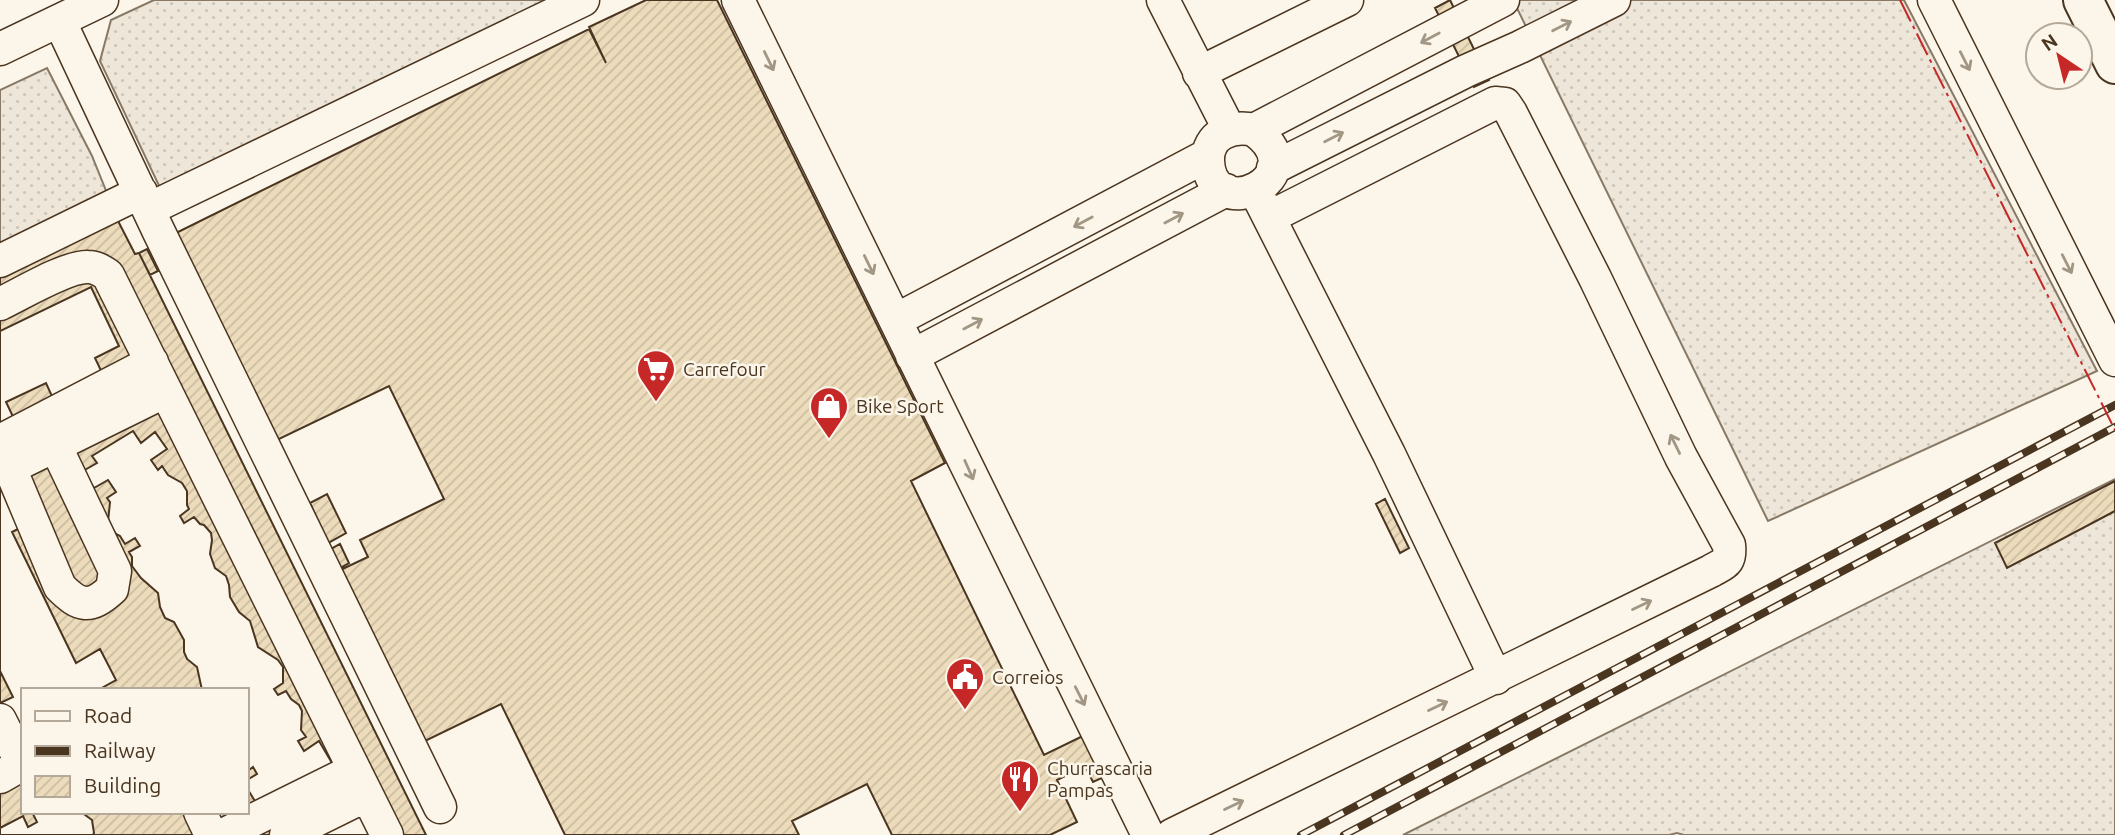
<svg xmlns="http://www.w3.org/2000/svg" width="2115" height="835" font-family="Ubuntu,sans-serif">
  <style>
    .grass { fill: url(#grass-dots); stroke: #887966; stroke-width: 2 }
    .building { fill: url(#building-hatch); stroke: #4a3520; stroke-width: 2; fill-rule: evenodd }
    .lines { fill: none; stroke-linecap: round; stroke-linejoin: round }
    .minor-casing { stroke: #4a3520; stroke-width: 35 }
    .highway-casing { stroke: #4a3520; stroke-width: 42 }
    .minor { stroke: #fbf6e9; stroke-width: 32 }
    .highway { stroke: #fbf6e9; stroke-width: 38 }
    .rail-casing { stroke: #4a3520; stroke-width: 8 }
    .rail { stroke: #fbf6e9; stroke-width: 5; stroke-dasharray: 16; stroke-linecap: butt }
    .power { stroke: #c62828; stroke-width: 2; stroke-dasharray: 24 5 3.5 5; stroke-linecap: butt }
    .oneway { stroke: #a29684 }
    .labels { text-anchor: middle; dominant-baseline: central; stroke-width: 5; stroke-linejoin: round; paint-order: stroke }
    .poi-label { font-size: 19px; fill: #4a3520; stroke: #fbf6e9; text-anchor: start }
  </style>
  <defs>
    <pattern id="grass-dots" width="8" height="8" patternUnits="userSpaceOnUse" patternTransform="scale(1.75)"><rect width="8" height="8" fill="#ede6d9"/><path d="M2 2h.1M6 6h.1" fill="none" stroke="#cdc6ba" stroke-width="1.8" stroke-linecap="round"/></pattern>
    <pattern id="building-hatch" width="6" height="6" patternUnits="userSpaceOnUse" patternTransform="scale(1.75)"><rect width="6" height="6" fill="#ecdcbc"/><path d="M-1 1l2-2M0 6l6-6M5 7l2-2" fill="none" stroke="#ccbda1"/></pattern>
  </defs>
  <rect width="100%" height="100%" fill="#fbf6e9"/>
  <!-- grass -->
  <path class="grass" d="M 154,0 L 554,0 L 162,192 L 100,61 L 111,20 Z
    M 1513,0 L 1904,0 L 2097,371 L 1768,521 Z
    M 47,68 L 92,156 L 115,213 L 0,271 L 0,90 Z
    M 2115,479 L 2115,835 L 1684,835 L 1677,833 L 1669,835 L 1403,835 Z"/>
  <!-- building -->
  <path class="building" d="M 646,0 L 717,0 L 945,463 L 911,481 L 1044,755 L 1089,733 L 1104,777 L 1093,782 L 1085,766 L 1057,780 L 1077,822 L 1050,835 L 892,835 L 867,784 L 792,821 L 799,835 L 565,835 L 501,704 L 425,741 L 412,723 L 416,721 L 381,650 L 376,652 L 374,648 L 379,646 L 344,574 L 339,577 L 336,572 L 368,557 L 360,540 L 444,499 L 389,386 L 277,440 L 176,233 L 589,29 L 606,63 L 589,27 Z
    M 1450,0 L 1489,80 L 1474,87 L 1435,8 Z
    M 116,217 L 135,254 L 139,253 L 426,835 L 0,835 L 0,274 ZM 23,690 L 247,690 L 247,812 L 23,812 Z
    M 147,249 L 158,271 L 150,275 L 139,253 Z
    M 91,287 L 119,346 L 95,358 L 105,379 L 55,403 L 46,383 L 6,402 L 17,425 L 0,433 L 0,331 Z
    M 133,431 L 141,443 L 155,432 L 167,449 L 151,460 L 158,470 L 162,466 L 168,475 L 182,483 L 187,491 L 187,505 L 189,509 L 180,516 L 184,523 L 194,517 L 200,524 L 204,525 L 211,533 L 212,540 L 210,554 L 215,568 L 226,576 L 229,585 L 230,597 L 239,612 L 250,621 L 258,647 L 278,660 L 283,667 L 283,683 L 274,689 L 278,695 L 286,691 L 291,699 L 299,705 L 302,711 L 301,730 L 306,737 L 298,741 L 304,751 L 319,741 L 332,763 L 256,803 L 247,788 L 247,780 L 257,774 L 253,767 L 249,770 L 247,766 L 247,690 L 202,690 L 197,667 L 187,659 L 184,652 L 184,640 L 174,622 L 165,618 L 160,607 L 158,593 L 141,578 L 132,566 L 132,557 L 129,552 L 140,546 L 135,538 L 125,544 L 120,536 L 116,534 L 108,522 L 110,502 L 107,498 L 116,492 L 108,480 L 94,488 L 83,471 L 97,463 L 92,456 Z
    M 2115,481 L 2115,511 L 2007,568 L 1995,543 Z
    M 11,483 L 28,524 L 12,532 L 76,663 L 100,649 L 116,680 L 98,690 L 23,690 L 23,730 L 13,735 L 0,709 L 0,703 L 13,697 L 0,671 L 0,488 Z
    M 327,494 L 346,533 L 328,543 L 310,503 Z
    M 1385,499 L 1409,548 L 1400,553 L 1376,504 Z
    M 340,544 L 349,563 L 340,568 L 331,549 Z
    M 366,809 L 376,835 L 315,835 Z
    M 32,812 L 81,812 L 92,820 L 94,833 L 93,835 L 0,835 L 0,828 L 23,816 L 28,827 L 37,822 Z"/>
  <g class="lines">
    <defs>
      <path id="minor" d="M 738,0 L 1148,835
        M 1163,0 L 1229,129
        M 1934,0 L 2115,360
        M 60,22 L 158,230 L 440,807
        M 0,49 L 102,0
        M 1199,73 L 1347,0
        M 1254,130 C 1319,177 1211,228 1208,161 C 1207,134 1232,125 1254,130 L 1503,0
        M 1273,168 L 1466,71 L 1520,47 L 1614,0
        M 1255,190 L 1389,454 L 1496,678
        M 149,209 L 583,0
        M 0,261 L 141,192
        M 0,304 C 21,294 67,266 88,267 C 96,267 102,271 108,275 L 387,835
        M 896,320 L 1208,155
        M 912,356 L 1226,190
        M 0,443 L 4,439 L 152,362
        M 0,466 L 10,468 L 166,391
        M 10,468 L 60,587 C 80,607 90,609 112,589 L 115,571 L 55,445
        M 0,720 L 19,758 L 14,769 L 0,777
        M 200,812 L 211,835
        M 223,835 L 354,770
        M 286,835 L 367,795
        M 1172,835 L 1711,571 C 1725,563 1731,563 1729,545 L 1681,457 L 1595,278 L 1511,113 L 1505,104 L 1495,103 L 1270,217"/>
      <path id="highway" d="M 2083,0 L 2115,64"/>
    </defs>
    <!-- minor casing -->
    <use href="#minor" class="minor-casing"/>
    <!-- highway casing -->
    <use href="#highway" class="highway-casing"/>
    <!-- minor -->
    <use href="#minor" class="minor"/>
    <!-- highway -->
    <use href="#highway" class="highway"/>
    <defs>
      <path id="rail" d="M 1301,835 L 2115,405
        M 1344,835 L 2115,427"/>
    </defs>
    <!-- rail casing -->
    <use href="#rail" class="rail-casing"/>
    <!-- rail -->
    <use href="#rail" class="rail"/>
    <!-- power -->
    <path class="power" d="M 1900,0 L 2115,430"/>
  </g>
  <!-- one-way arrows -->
  <defs><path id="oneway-shaft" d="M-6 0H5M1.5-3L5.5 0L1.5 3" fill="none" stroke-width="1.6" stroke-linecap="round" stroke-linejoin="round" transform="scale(1.75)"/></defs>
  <g class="oneway">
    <use href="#oneway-shaft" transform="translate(1562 26) rotate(-27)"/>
    <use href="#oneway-shaft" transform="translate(1430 38) rotate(152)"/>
    <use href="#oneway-shaft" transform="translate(769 61) rotate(64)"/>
    <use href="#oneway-shaft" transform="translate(1965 61) rotate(63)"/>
    <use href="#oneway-shaft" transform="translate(1334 137) rotate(-27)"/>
    <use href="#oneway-shaft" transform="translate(1174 218) rotate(-28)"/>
    <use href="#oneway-shaft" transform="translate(1083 222) rotate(152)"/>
    <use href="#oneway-shaft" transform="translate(2067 264) rotate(63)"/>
    <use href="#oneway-shaft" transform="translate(869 265) rotate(64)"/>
    <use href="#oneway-shaft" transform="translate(973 324) rotate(-28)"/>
    <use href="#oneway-shaft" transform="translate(1675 444) rotate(-116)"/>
    <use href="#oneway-shaft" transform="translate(969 470) rotate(66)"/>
    <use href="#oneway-shaft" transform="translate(1642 605) rotate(-26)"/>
    <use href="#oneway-shaft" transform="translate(1080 696) rotate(63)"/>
    <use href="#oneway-shaft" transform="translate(1438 706) rotate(-26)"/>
    <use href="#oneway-shaft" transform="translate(1234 805) rotate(-26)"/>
  </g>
  <!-- icons -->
  <defs>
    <symbol id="supermarket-pin" viewBox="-11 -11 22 30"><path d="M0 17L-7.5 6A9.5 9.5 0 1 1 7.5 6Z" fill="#c62828" stroke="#fbf6e9"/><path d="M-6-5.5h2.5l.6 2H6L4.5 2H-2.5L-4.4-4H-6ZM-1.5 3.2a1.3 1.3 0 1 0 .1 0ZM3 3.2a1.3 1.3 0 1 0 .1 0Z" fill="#fff"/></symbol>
    <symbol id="shop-pin" viewBox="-11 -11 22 30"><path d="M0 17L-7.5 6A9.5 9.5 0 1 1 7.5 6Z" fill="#c62828" stroke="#fbf6e9"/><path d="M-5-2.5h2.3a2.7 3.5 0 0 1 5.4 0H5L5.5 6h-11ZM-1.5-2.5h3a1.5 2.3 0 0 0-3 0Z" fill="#fff"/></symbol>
    <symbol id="civic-pin" viewBox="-11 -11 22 30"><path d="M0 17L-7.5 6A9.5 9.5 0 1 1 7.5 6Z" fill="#c62828" stroke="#fbf6e9"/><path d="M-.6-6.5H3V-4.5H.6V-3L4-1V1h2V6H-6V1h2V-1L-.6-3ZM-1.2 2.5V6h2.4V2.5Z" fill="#fff"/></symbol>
    <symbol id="restaurant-pin" viewBox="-11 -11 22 30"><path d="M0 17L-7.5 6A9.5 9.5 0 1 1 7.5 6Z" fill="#c62828" stroke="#fbf6e9"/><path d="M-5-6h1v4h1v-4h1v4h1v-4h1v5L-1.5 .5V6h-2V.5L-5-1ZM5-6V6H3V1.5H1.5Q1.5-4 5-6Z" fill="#fff"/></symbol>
  </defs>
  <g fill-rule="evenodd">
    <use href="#supermarket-pin" x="634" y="347" width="44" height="60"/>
    <use href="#shop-pin" x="807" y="384" width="44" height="60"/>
    <use href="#civic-pin" x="943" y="655" width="44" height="60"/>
    <use href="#restaurant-pin" x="998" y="757" width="44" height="60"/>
  </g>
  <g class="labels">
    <!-- poi labels -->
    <g class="poi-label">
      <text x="683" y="369">Carrefour</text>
      <text x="856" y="406">Bike Sport</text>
      <text x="992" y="677">Correios</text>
      <text x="1047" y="768">Churrascaria<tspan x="1047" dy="22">Pampas</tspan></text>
    </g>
  </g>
  <!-- legend -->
  <rect x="21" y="688" width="228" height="126" fill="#fbf6e9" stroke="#b4a999" stroke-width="2"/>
  <rect x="35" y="711" width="35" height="10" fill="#fbf6e9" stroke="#b4a999" stroke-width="2"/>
  <text x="84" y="723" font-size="21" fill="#4a3520">Road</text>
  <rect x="35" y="746" width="35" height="10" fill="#4a3520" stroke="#b4a999" stroke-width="2"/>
  <text x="84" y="758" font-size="21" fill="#4a3520">Railway</text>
  <rect x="35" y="776" width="35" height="21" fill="url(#building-hatch)" stroke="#b4a999" stroke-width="2"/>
  <text x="84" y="793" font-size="21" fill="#4a3520">Building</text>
  <!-- north arrow -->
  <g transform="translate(2059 56) rotate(325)"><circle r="33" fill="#fbf6e9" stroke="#b4a999" stroke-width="2"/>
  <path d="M0-5L12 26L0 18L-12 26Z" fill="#c62828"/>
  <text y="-10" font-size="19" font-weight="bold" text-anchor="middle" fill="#4a3520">N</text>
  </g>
</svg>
